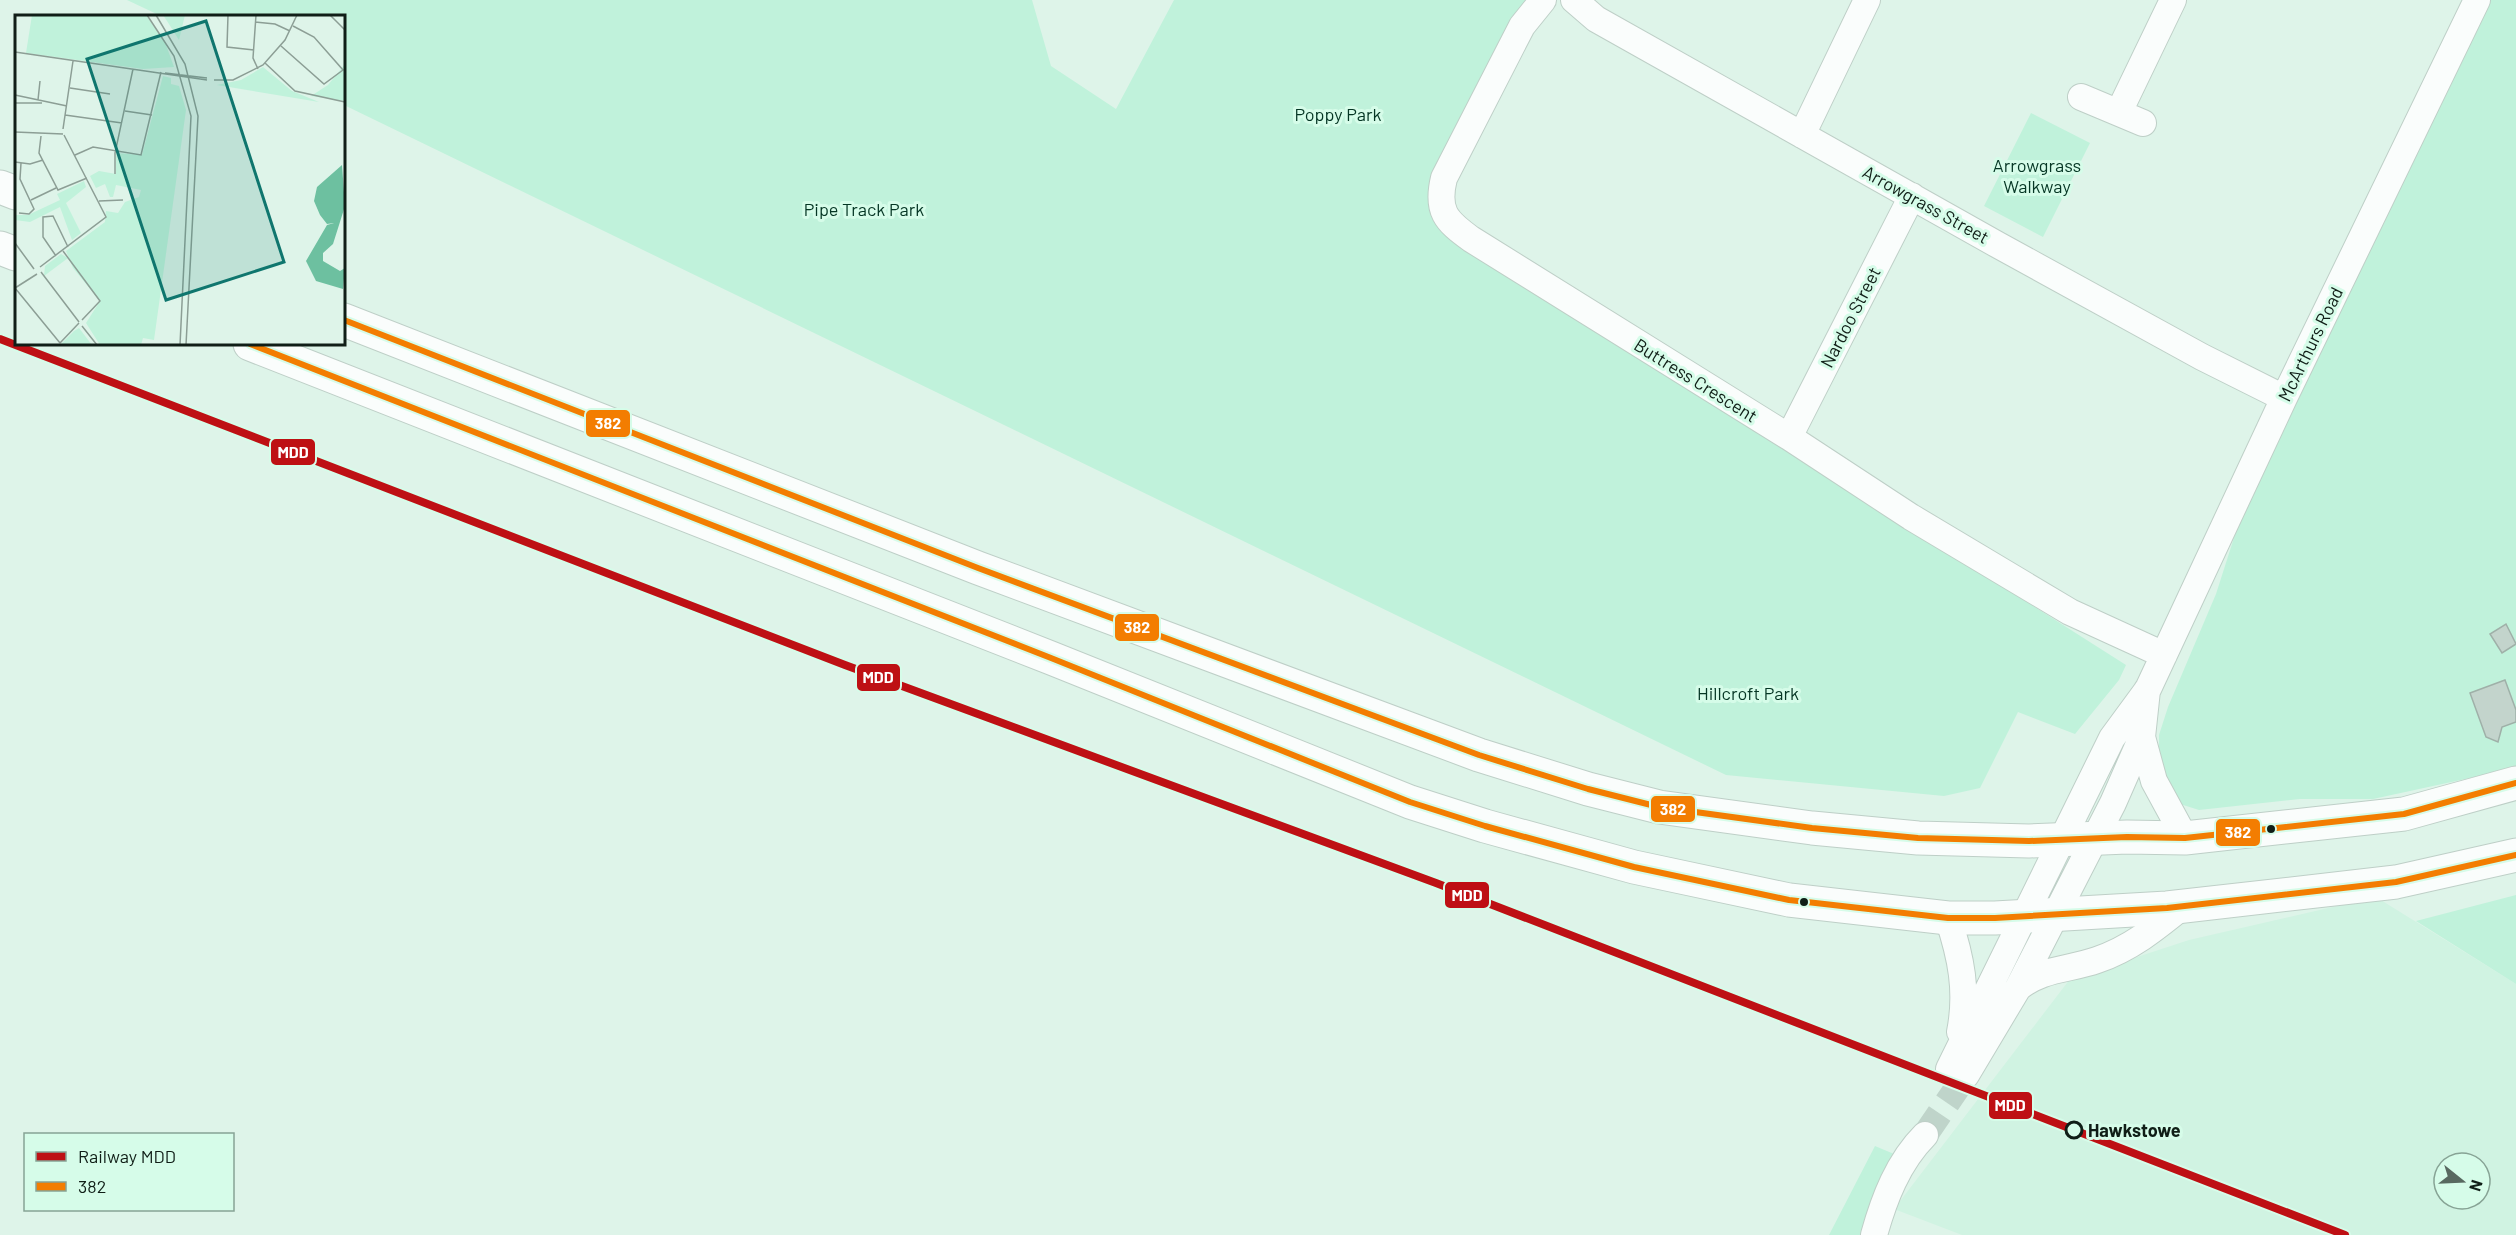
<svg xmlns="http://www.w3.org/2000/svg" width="2516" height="1235" font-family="Barlow,sans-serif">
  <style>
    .built { fill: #d0f3e2; fill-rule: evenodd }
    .green { fill: #c0f2db }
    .building { fill: #c3d4cc; stroke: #9fb0a8; stroke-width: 1.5 }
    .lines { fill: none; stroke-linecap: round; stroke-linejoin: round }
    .minor-tunnel { stroke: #bfd4ca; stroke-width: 26; stroke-dasharray: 26 13; stroke-linecap: butt }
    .minor-casing { stroke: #becfc7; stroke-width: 28 }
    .highway-casing { stroke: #becfc7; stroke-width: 35 }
    .minor { stroke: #fafdfc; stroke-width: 26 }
    .highway { stroke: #fafdfc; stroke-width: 33 }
    .bus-1-casing { stroke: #d6fce9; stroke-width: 10 }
    .bus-1 { stroke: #f37d01; stroke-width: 6 }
    .rail-1-casing { stroke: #d6fce9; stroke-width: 12 }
    .rail-1 { stroke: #be1014; stroke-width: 8 }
    .bus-dot { fill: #101e17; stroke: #d6fce9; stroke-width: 2 }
    .stop-dot { fill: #d6fce9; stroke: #101e17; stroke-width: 3 }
    .labels { text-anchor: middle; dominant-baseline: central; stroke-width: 6; stroke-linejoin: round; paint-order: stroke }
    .park-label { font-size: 18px; fill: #053624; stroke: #d6fce9 }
    .street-label { font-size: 18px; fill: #101e17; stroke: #d6fce9 }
    .stop-label { font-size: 18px; font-weight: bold; fill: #101e17; stroke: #d6fce9; text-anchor: start }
    .inset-road { fill: none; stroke: #8c9e95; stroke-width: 1.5 }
    .view { fill: #0f766e; fill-opacity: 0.15; stroke: #0f766e; stroke-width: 3 }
    .inset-edge { fill: none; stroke: #101e17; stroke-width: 3 }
    .line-badge { stroke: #d6fce9; stroke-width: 2 }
    .badge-label { font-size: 16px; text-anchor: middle; font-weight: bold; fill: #fff }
  </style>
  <rect width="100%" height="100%" fill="#def4e9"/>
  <!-- built -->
  <path class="built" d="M 2376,897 L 2516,984 L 2516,1235 L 1962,1235 L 1894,1209 L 2070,979 L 2189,940 ZM 2444,1163 L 2480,1163 L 2480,1199 L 2444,1199 Z"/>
  <!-- green -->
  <path class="green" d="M 127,0 L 1032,0 L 1051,66 L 1116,109 L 1174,0 L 1528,0 L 1433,177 L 1458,241 L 2126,665 L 2119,680 L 2075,734 L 2018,712 L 1980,788 L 1944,796 L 1726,775 L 344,105 L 344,16 L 161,16 Z
    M 2487,0 L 2516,0 L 2516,768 L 2373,799 L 2300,799 L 2199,810 L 2180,804 L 2167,786 L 2159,760 L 2159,735 L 2168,707 L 2216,594 L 2240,519 Z
    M 2031,113 L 2090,143 L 2043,237 L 1984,206 Z
    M 2516,895 L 2516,984 L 2416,921 Z
    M 1875,1146 L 1894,1154 L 1863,1235 L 1829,1235 Z"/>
  <!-- building -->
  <path class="building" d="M 2506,624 L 2516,644 L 2502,653 L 2490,634 Z
    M 2505,680 L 2516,710 L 2516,722 L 2502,727 L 2498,742 L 2486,737 L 2470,693 Z"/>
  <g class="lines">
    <!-- minor-tunnel -->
    <path class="minor-tunnel" d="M 1925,1135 L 1966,1075"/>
    <defs>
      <path id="minor" d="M 1543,0 L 1522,26 L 1444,178 C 1436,211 1446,221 1471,239 L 1789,437 L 1911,517 L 2070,612 L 2164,655
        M 1574,0 L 1596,19 L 1998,245 L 2202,357 L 2284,398
        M 2081,97 L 2143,123
        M 2119,112 L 2173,0
        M 1802,135 L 1867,0
        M 1789,437 L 1912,196
        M 2142,737 L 2154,781 L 2185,838
        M 1948,918 C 1961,957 1968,991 1960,1032
        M 2018,988 C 2042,968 2069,970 2097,960 C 2130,949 2156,928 2183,906
        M 1949,1069 L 2112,738 L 2148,689 L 2284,398 L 2477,0
        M 1966,1075 L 2018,988 L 2113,803 L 2142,737 L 2147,690
        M 1874,1235 C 1884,1199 1898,1162 1925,1135"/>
      <path id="highway" d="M 0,187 L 16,193
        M 0,248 L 16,254
        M 344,320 L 978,568 L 1479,755 L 1588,789 L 1659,807 L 1812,828 L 1918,838 L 2029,841 L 2127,837 L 2185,838 L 2404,814 L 2516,783
        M 250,344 L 1051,658 L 1410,802 L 1485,826 L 1634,867 L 1789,900 L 1948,918 L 1995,918 L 2167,908 L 2396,882 L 2516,855"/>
    </defs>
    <!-- minor casing -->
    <use href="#minor" class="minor-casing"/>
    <!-- highway casing -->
    <use href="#highway" class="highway-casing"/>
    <!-- minor -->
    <use href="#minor" class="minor"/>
    <!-- highway -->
    <use href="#highway" class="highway"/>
    <defs>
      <path id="bus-1" d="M 344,320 L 978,568 L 1479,755 L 1588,789 L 1659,807 L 1812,828 L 1918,838 L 2029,841 L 2127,837 L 2185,838 L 2404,814 L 2516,783
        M 250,344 L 1051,658 L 1410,802 L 1485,826 L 1634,867 L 1789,900 L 1948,918 L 1995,918 L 2167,908 L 2396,882 L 2516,855"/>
    </defs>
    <!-- bus-1 casing -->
    <use href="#bus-1" class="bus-1-casing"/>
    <!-- bus-1 -->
    <use href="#bus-1" class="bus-1"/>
    <defs>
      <path id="rail-1" d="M 0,339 L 845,665 L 1436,883 L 2345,1235"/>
    </defs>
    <!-- rail-1 casing -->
    <use href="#rail-1" class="rail-1-casing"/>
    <!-- rail-1 -->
    <use href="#rail-1" class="rail-1"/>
  </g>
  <!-- markers -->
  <g class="bus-dot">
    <circle cx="2271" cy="829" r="5"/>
    <circle cx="1804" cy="902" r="5"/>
  </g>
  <circle class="stop-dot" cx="2074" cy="1130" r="8"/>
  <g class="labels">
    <!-- park labels -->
    <g class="park-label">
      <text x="1338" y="114">Poppy Park</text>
      <text x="2037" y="165">Arrowgrass<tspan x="2037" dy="21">Walkway</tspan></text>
      <text x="864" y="209">Pipe Track Park</text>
      <text x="1748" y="693">Hillcroft Park</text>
    </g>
    <!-- street labels -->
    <g class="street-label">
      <text transform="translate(1926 204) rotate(29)">Arrowgrass Street</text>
      <text transform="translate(1850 317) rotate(-63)">Nardoo Street</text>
      <text transform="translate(2310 344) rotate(-64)">McArthurs Road</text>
      <text transform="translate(1696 380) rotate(32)">Buttress Crescent</text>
    </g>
    <!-- stop labels -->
    <g class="stop-label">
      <text x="2088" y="1130">Hawkstowe</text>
    </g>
  </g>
  <!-- overview -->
  <g transform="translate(15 15)">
    <rect width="330" height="330" fill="#def4e9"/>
    <path d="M 17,0 L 131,0 L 150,27 L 159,52 L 128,54 L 11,38 ZM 148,0 L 170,0 L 164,25 L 152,6 ZM 330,49 L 330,86 L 296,81 L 313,70 ZM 248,52 L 277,76 L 304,87 L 202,70 L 226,65 ZM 148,61 L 156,63 L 156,69 L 164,71 L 171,95 L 139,325 L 128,323 L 126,330 L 85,330 L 71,308 L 85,286 L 58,253 L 51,236 L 90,207 L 91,196 L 103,198 L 110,187 L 124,182 L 126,175 L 101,170 L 98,182 L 95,182 L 90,169 L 81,173 L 75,161 L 84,156 L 101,159 L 101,138 L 127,140 ZM 69,166 L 71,172 L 51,188 L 66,218 L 57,225 L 45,192 L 15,207 L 0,205 L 0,200 L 13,200 L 45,185 L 42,179 ZM 46,239 L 53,243 L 29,261 L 30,251 ZM 64,313 L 77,330 L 45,330 L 59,316 Z" fill="#c0f2db"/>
    <path d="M 327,150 L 330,191 L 318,229 L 308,238 L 308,246 L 325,256 L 330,253 L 328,274 L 301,266 L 291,246 L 312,210 L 319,208 L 312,209 L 305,200 L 299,186 L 302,172 Z" fill="#6dc0a0"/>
    <path class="inset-road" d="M 132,0 L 159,41 L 176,101 L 165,330M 141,0 L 170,49 L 183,101 L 171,330M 213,0 L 212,32 L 239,35M 241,0 L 238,43 L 243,54M 315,0 L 330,15M 240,7 L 260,9 L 275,16M 266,31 L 309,69 L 328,55 L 299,22 L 278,11M 0,37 L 192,65M 250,48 L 280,76 L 330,87M 150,58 L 192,63M 199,65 L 218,65 L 248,50 L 270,25 L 282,0M 55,73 L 95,79M 0,80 L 52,91M 23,85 L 25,66M 0,88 L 27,88M 110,96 L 137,100M 50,100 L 107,108M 48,114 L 58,46M 0,117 L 48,119M 26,121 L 24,138 L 43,175 L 72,163M 60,140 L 78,132 L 126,140 L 146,57M 0,147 L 15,149 L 28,145M 100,159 L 100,138 L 118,54M 16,185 L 41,173M 84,186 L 108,185M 4,198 L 14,199 L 19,194 L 5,164 L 6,148M 0,228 L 19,254M 48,236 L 85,286 L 67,305M 41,241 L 28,222 L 28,202 L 38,201 L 53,232M 25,252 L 91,202 L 49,120M 26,257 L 64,307M 0,273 L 45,328M 0,273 L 22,259M 67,311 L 82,330M 45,328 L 64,308"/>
    <path class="view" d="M 191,6 L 269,247 L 151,285 L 72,44 Z"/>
    <rect width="330" height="330" class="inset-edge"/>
  </g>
  <g class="line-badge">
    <rect x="585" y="409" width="46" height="29" rx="6" fill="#f37d01"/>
    <rect x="270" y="438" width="46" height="28" rx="6" fill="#be1014"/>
    <rect x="1114" y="613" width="46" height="29" rx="6" fill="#f37d01"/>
    <rect x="856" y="663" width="45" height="29" rx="6" fill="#be1014"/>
    <rect x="1650" y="795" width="46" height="28" rx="6" fill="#f37d01"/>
    <rect x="2215" y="818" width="46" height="29" rx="6" fill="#f37d01"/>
    <rect x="1444" y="881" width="46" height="28" rx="6" fill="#be1014"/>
    <rect x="1988" y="1091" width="45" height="29" rx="6" fill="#be1014"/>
  </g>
  <g class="badge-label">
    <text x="608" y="429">382</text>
    <text x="293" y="458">MDD</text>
    <text x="1137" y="633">382</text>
    <text x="878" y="683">MDD</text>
    <text x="1673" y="815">382</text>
    <text x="2238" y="838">382</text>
    <text x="1467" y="901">MDD</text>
    <text x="2010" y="1111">MDD</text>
  </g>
  <!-- legend -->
  <rect x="24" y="1133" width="210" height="78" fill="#d6fce9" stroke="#87a395" stroke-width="1.5"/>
  <rect x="36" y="1152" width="30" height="9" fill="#be1014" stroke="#87a395" stroke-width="1.5"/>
  <text x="78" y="1163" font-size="18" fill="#101e17">Railway MDD</text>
  <rect x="36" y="1182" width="30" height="9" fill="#f37d01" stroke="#87a395" stroke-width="1.5"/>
  <text x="78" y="1193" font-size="18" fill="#101e17">382</text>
  <!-- north arrow -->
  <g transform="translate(2462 1181) rotate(108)"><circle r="28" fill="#d6fce9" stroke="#87a395" stroke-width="1.5"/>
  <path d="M0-4.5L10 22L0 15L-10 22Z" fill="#586960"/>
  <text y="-9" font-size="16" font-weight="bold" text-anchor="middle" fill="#101e17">N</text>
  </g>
</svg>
